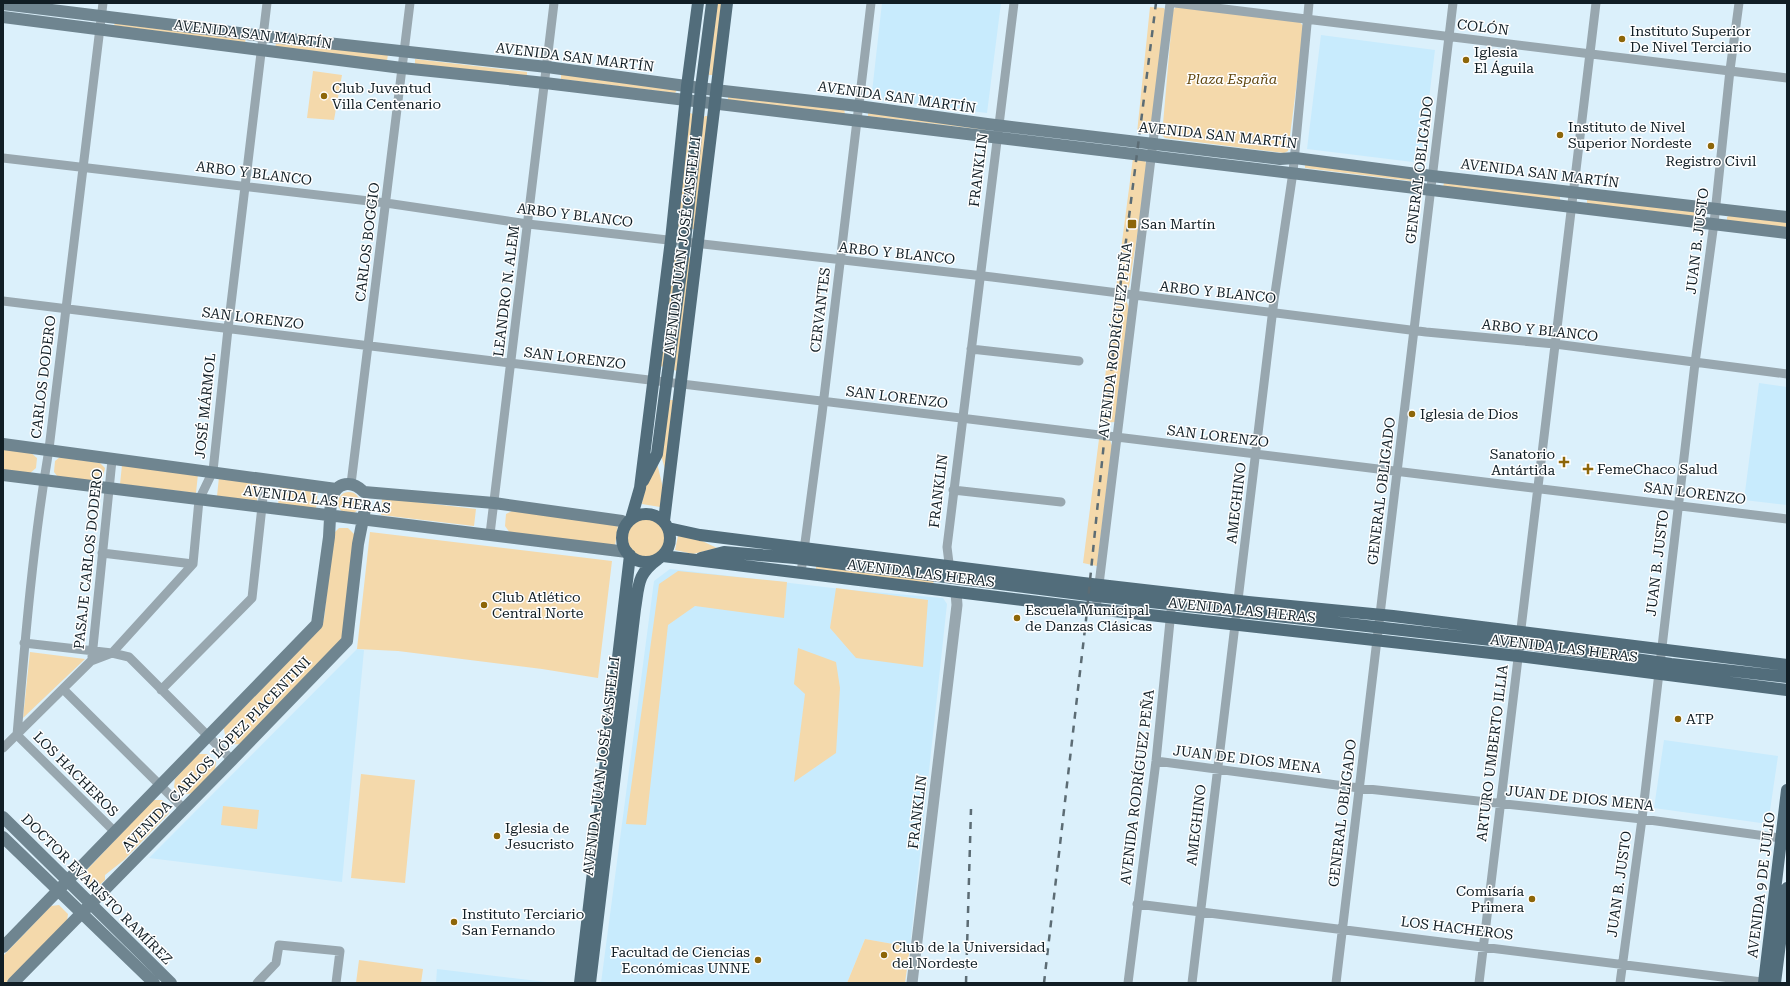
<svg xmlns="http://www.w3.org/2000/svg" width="1790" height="986" font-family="'Roboto Serif',serif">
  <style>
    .built { fill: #c8ebfd }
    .green { fill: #f4d9ab }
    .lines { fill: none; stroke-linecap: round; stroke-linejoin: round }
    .minor { stroke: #98a7af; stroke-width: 9 }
    .tertiary { stroke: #98a7af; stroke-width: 11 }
    .secondary { stroke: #6f8590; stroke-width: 12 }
    .primary { stroke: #526d7b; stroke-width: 12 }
    .rail { stroke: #5c6c74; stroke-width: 2.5; stroke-dasharray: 7 7; stroke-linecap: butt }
    .poi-dot { fill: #8d6609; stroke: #fff; stroke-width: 1.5 }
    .labels { text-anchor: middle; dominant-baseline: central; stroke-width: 3; stroke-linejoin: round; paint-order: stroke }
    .street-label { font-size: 14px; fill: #111e25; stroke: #fff }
    .poi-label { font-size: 14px; fill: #111e25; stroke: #fff; text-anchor: start }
    .park-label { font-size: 14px; font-style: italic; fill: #624810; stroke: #fff }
  </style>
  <rect width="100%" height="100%" fill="#dbf0fb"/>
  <!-- built -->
  <path class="built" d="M 882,3 L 1001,3 L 987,113 L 876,99 L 872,92 Z
    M 1321,35 L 1435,50 L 1421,163 L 1307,149 Z
    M 1759,383 L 1787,387 L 1787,505 L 1744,500 Z
    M 670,569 L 850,590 L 943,598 L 947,604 L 910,947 L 865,939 L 847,983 L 601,983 L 654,581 Z
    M 357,649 L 364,650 L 342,882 L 149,858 Z
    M 1664,740 L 1778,756 L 1768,824 L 1654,808 Z
    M 437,969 L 555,983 L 436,983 Z"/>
  <!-- green -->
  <path class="green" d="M 716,3 L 723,3 L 713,75 L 709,75 Z
    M 1150,7 L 1164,8 L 1165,10 L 1151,134 L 1137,133 Z
    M 1176,7 L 1299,21 L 1304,27 L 1288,151 L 1284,153 L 1165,138 L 1162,135 L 1173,10 Z
    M 115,21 L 246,37 L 245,43 L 114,27 Z
    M 276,43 L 388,54 L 387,61 L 275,49 Z
    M 415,59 L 527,72 L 527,77 L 415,64 Z
    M 313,71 L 342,75 L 334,120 L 307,118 Z
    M 561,73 L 677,90 L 675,93 L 561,79 Z
    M 728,97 L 844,109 L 845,114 L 728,100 Z
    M 690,113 L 693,114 L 682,226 L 676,227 Z
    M 868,113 L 986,128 L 986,130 L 868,116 Z
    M 705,116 L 708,116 L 694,229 L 691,229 L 703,118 Z
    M 1133,158 L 1144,159 L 1148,167 L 1129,287 L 1127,289 L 1116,288 Z
    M 1305,162 L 1419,176 L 1419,182 L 1305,168 Z
    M 1444,183 L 1560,196 L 1560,200 L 1443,187 Z
    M 1587,199 L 1700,211 L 1702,217 L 1587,204 Z
    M 1730,215 L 1787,222 L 1787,230 L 1727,221 L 1727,217 Z
    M 673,255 L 676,255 L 677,258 L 664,366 L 659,367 Z
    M 688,257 L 691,258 L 677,371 L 674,370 Z
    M 1114,298 L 1126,300 L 1129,308 L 1115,422 L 1100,423 Z
    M 669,400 L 675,400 L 666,473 L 661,455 Z
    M 1099,439 L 1110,440 L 1112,446 L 1097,566 L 1083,563 Z
    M 3,448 L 30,452 L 37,458 L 36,468 L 29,474 L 3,471 Z
    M 60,457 L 100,463 L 105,468 L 103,477 L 98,482 L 58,477 L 54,472 L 55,461 Z
    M 657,463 L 663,488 L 660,507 L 642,504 L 645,486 Z
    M 122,465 L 198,474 L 196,493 L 120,484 Z
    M 219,477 L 259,482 L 257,501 L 217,496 Z
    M 280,486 L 318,490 L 316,509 L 278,505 Z
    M338 503a11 11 0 1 1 22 0a11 11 0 1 1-22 0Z
    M 382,498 L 476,509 L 474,526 L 381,515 Z
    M 512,511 L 618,525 L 615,546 L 510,533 L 505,526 L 506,514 Z
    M625 538a21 21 0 1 1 42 0a21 21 0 1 1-42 0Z
    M 339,528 L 348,528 L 356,536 L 342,636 L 340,643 L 243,743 C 230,747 225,741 224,728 L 321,627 L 324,619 L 333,538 L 335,532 Z
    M 370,532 L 612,561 L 598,678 L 542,669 L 398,651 L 357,649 Z
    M 678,536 L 698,539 L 717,548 L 693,554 L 675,550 Z
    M 816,565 L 934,579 L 933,585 L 816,571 Z
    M 678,571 L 787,582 L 784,618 L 695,606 L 668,625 L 646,825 L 626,824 L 659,584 Z
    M 836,588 L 928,600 L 923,667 L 856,658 L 830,628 Z
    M 798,648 L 836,662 L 840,688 L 836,753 L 794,782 L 805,694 L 794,684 Z
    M 30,652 L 85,659 L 23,718 Z
    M 198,754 L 207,754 L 216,762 L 215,769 L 193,793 L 181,795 L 174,787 L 175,779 Z
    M 361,774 L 415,780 L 405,883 L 351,878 Z
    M 153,800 L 162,800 L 169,807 L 169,813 L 124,860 L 105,875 L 105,880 L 96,888 L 91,888 L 84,880 L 83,874 Z
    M 223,806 L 259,810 L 257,829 L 221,825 Z
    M 59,905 L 68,914 L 67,921 L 6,983 L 3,983 L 3,956 L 51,906 Z
    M 865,939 L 910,947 L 905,983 L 847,983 Z
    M 359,960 L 423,969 L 421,983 L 356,983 Z"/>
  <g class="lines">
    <!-- minor -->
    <path class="minor" d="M 1175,3 L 1787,78
      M 3,158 L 386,203 L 528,224 L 992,277 L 1426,332 L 1555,344 L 1787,374
      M 3,301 C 597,376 1192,446 1787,519
      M 971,349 L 1079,361
      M 351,484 L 410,3
      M 953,490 L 1061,502
      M 490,534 L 554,3
      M 102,553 L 193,564
      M 950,571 L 947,547 L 1014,3
      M 801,573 L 822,414 L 871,3
      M 1096,609 L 1170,3
      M 1520,637 L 1596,3
      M 24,643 L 112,653 L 129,657 L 232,760
      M 92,657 L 112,460
      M 63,689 L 184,809
      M 161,690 L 252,598 L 265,479
      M 17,735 C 25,640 33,544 49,449 L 103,3
      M 17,735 L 115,832
      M 3,748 L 91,661 L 112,653 L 193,564 L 199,500 L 213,471 L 228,329 L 267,3
      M 1156,761 L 1359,788 L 1642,819 L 1787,839
      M 1137,904 L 1770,983
      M 257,983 L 276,963 L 279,945 L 340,951 L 336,983
      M 1128,983 L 1156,761 L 1171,611
      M 1192,983 L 1274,300 L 1293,172 L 1309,3
      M 1336,983 L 1453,3
      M 1479,983 L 1519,650
      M 1620,983 L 1642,819 L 1695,363 L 1714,223 L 1730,70 L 1739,3"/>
    <!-- tertiary -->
    <path class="tertiary" d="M 912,983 L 957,605 L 956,592"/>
    <!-- secondary -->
    <path class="secondary" d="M 3,4 L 263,36 L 547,67 L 715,90 L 858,106 L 987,124 L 1280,159 L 1295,158 L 1432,176 L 1787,217
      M 3,17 L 402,68 L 545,83 L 1787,233
      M 3,444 L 336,489
      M 3,475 L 627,552
      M 3,817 L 171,983
      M 3,837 L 154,983
      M 3,947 L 317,624 L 329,537 L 331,499 C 337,481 352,480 364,492 L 494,503 L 622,521 L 626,524
      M 13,983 L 232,760 L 347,641 L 358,544 L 365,509"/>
    <!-- primary -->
    <path class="primary" d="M 643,481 L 657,454 L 685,242 L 701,88 L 712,3
      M622 538a24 24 0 1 1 48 0a24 24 0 1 1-48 0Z
      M 631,519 L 640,488 L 671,240 L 687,86 L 698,3
      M 664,521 L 727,3
      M 668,528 L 700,535 L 1083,583 L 1248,602 L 1393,616 L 1787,665
      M 663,556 L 1096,609 L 1518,656 L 1787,690
      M 701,558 L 724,552 L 795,558 L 1088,595 L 1527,644 L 1671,664 L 1787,677
      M 580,983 L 630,555
      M 590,983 L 635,609 C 639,585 637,574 658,559
      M 1764,983 L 1787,790
      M 1775,983 L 1787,888"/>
    <!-- rail -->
    <path class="rail" d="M 966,983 L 971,809
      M 1044,983 L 1086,620 L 1118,304 L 1156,3"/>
  </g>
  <!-- markers -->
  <g class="poi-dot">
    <circle cx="1622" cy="39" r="4"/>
    <circle cx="1466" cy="60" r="4"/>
    <circle cx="324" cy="96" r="4"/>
    <circle cx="1560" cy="135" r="4"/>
    <circle cx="1711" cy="146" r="4"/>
    <rect x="1127" y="219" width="10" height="10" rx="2"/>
    <circle cx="1412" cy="414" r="4"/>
    <path d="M1562 456h4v4h4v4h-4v4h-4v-4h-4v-4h4z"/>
    <path d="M1586 463h4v4h4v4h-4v4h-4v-4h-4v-4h4z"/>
    <circle cx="484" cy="605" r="4"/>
    <circle cx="1017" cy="618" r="4"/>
    <circle cx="1678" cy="719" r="4"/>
    <circle cx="497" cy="836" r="4"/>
    <circle cx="1532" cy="899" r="4"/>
    <circle cx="454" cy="922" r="4"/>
    <circle cx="884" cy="955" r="4"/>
    <circle cx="758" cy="960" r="4"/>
  </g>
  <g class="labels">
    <!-- street labels -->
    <g class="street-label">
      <text transform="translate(1483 27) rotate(7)">COLÓN</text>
      <text transform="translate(253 34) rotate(7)">AVENIDA SAN MARTÍN</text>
      <text transform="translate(575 57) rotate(7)">AVENIDA SAN MARTÍN</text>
      <text transform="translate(897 97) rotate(8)">AVENIDA SAN MARTÍN</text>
      <text transform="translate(1218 135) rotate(6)">AVENIDA SAN MARTÍN</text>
      <text transform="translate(978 170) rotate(-83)">FRANKLIN</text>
      <text transform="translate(1419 170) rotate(-83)">GENERAL OBLIGADO</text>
      <text transform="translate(254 173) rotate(7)">ARBO Y BLANCO</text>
      <text transform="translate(1540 173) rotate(7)">AVENIDA SAN MARTÍN</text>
      <text transform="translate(575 215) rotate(7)">ARBO Y BLANCO</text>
      <text transform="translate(1697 241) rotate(-83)">JUAN B. JUSTO</text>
      <text transform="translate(367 242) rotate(-83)">CARLOS BOGGIO</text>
      <text transform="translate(682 246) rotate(-83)">AVENIDA JUAN JOSÉ CASTELLI</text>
      <text transform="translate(897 253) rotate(6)">ARBO Y BLANCO</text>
      <text transform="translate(506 291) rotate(-83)">LEANDRO N. ALEM</text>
      <text transform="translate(1218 292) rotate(6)">ARBO Y BLANCO</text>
      <text transform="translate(820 310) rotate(-83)">CERVANTES</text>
      <text transform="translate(253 318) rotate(7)">SAN LORENZO</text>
      <text transform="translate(1540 330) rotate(6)">ARBO Y BLANCO</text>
      <text transform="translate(1115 340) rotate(-83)">AVENIDA RODRÍGUEZ PEÑA</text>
      <text transform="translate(575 358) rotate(7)">SAN LORENZO</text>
      <text transform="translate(43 377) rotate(-83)">CARLOS DODERO</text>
      <text transform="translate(897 397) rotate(7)">SAN LORENZO</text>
      <text transform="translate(205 406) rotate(-84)">JOSÉ MÁRMOL</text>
      <text transform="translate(1218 436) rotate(7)">SAN LORENZO</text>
      <text transform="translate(938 491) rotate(-83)">FRANKLIN</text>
      <text transform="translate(1381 491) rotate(-83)">GENERAL OBLIGADO</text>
      <text transform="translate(1695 493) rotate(7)">SAN LORENZO</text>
      <text transform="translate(317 499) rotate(7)">AVENIDA LAS HERAS</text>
      <text transform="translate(1236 503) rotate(-83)">AMEGHINO</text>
      <text transform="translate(88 559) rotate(-84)">PASAJE CARLOS DODERO</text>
      <text transform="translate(1657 563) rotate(-83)">JUAN B. JUSTO</text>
      <text transform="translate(921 573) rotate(7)">AVENIDA LAS HERAS</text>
      <text transform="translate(1242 610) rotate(6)">AVENIDA LAS HERAS</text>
      <text transform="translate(1564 648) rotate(7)">AVENIDA LAS HERAS</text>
      <text transform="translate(1492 753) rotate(-83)">ARTURO UMBERTO ILLIA</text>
      <text transform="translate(216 754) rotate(-46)">AVENIDA CARLOS LÓPEZ PIACENTINI</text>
      <text transform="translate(1247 759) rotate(7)">JUAN DE DIOS MENA</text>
      <text transform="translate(601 766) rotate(-83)">AVENIDA JUAN JOSÉ CASTELLI</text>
      <text transform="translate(76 774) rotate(45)">LOS HACHEROS</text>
      <text transform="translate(1137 787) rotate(-83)">AVENIDA RODRÍGUEZ PEÑA</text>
      <text transform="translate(1580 798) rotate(6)">JUAN DE DIOS MENA</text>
      <text transform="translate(917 812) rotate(-83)">FRANKLIN</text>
      <text transform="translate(1342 813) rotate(-83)">GENERAL OBLIGADO</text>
      <text transform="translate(1196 825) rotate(-83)">AMEGHINO</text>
      <text transform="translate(1619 884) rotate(-82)">JUAN B. JUSTO</text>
      <text transform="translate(1761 885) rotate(-83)">AVENIDA 9 DE JULIO</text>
      <text transform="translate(97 889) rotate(45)">DOCTOR EVARISTO RAMÍREZ</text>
      <text transform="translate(1457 928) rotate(7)">LOS HACHEROS</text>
    </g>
    <!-- poi labels -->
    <g class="poi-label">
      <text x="1630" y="31">Instituto Superior<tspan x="1630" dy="16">De Nivel Terciario</tspan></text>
      <text x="1474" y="52">Iglesia<tspan x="1474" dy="16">El Águila</tspan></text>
      <text x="332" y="88">Club Juventud<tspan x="332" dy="16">Villa Centenario</tspan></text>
      <text x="1568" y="127">Instituto de Nivel<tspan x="1568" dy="16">Superior Nordeste</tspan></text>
      <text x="1711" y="161" text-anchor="middle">Registro Civil</text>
      <text x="1141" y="224">San Martín</text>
      <text x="1420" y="414">Iglesia de Dios</text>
      <text x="1555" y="454" text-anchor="end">Sanatorio<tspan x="1555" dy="16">Antártida</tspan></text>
      <text x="1597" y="469">FemeChaco Salud</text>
      <text x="492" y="597">Club Atlético<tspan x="492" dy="16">Central Norte</tspan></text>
      <text x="1025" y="610">Escuela Municipal<tspan x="1025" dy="16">de Danzas Clásicas</tspan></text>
      <text x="1686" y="719">ATP</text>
      <text x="505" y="828">Iglesia de<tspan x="505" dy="16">Jesucristo</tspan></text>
      <text x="1524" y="891" text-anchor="end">Comisaría<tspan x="1524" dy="16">Primera</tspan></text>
      <text x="462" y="914">Instituto Terciario<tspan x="462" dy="16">San Fernando</tspan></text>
      <text x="892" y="947">Club de la Universidad<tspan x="892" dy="16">del Nordeste</tspan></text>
      <text x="750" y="952" text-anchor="end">Facultad de Ciencias<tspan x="750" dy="16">Económicas UNNE</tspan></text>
    </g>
    <!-- park labels -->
    <g class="park-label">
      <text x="1232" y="79">Plaza España</text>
    </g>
  </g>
  <!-- border -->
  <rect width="1790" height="986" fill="none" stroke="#111e25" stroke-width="8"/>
</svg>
